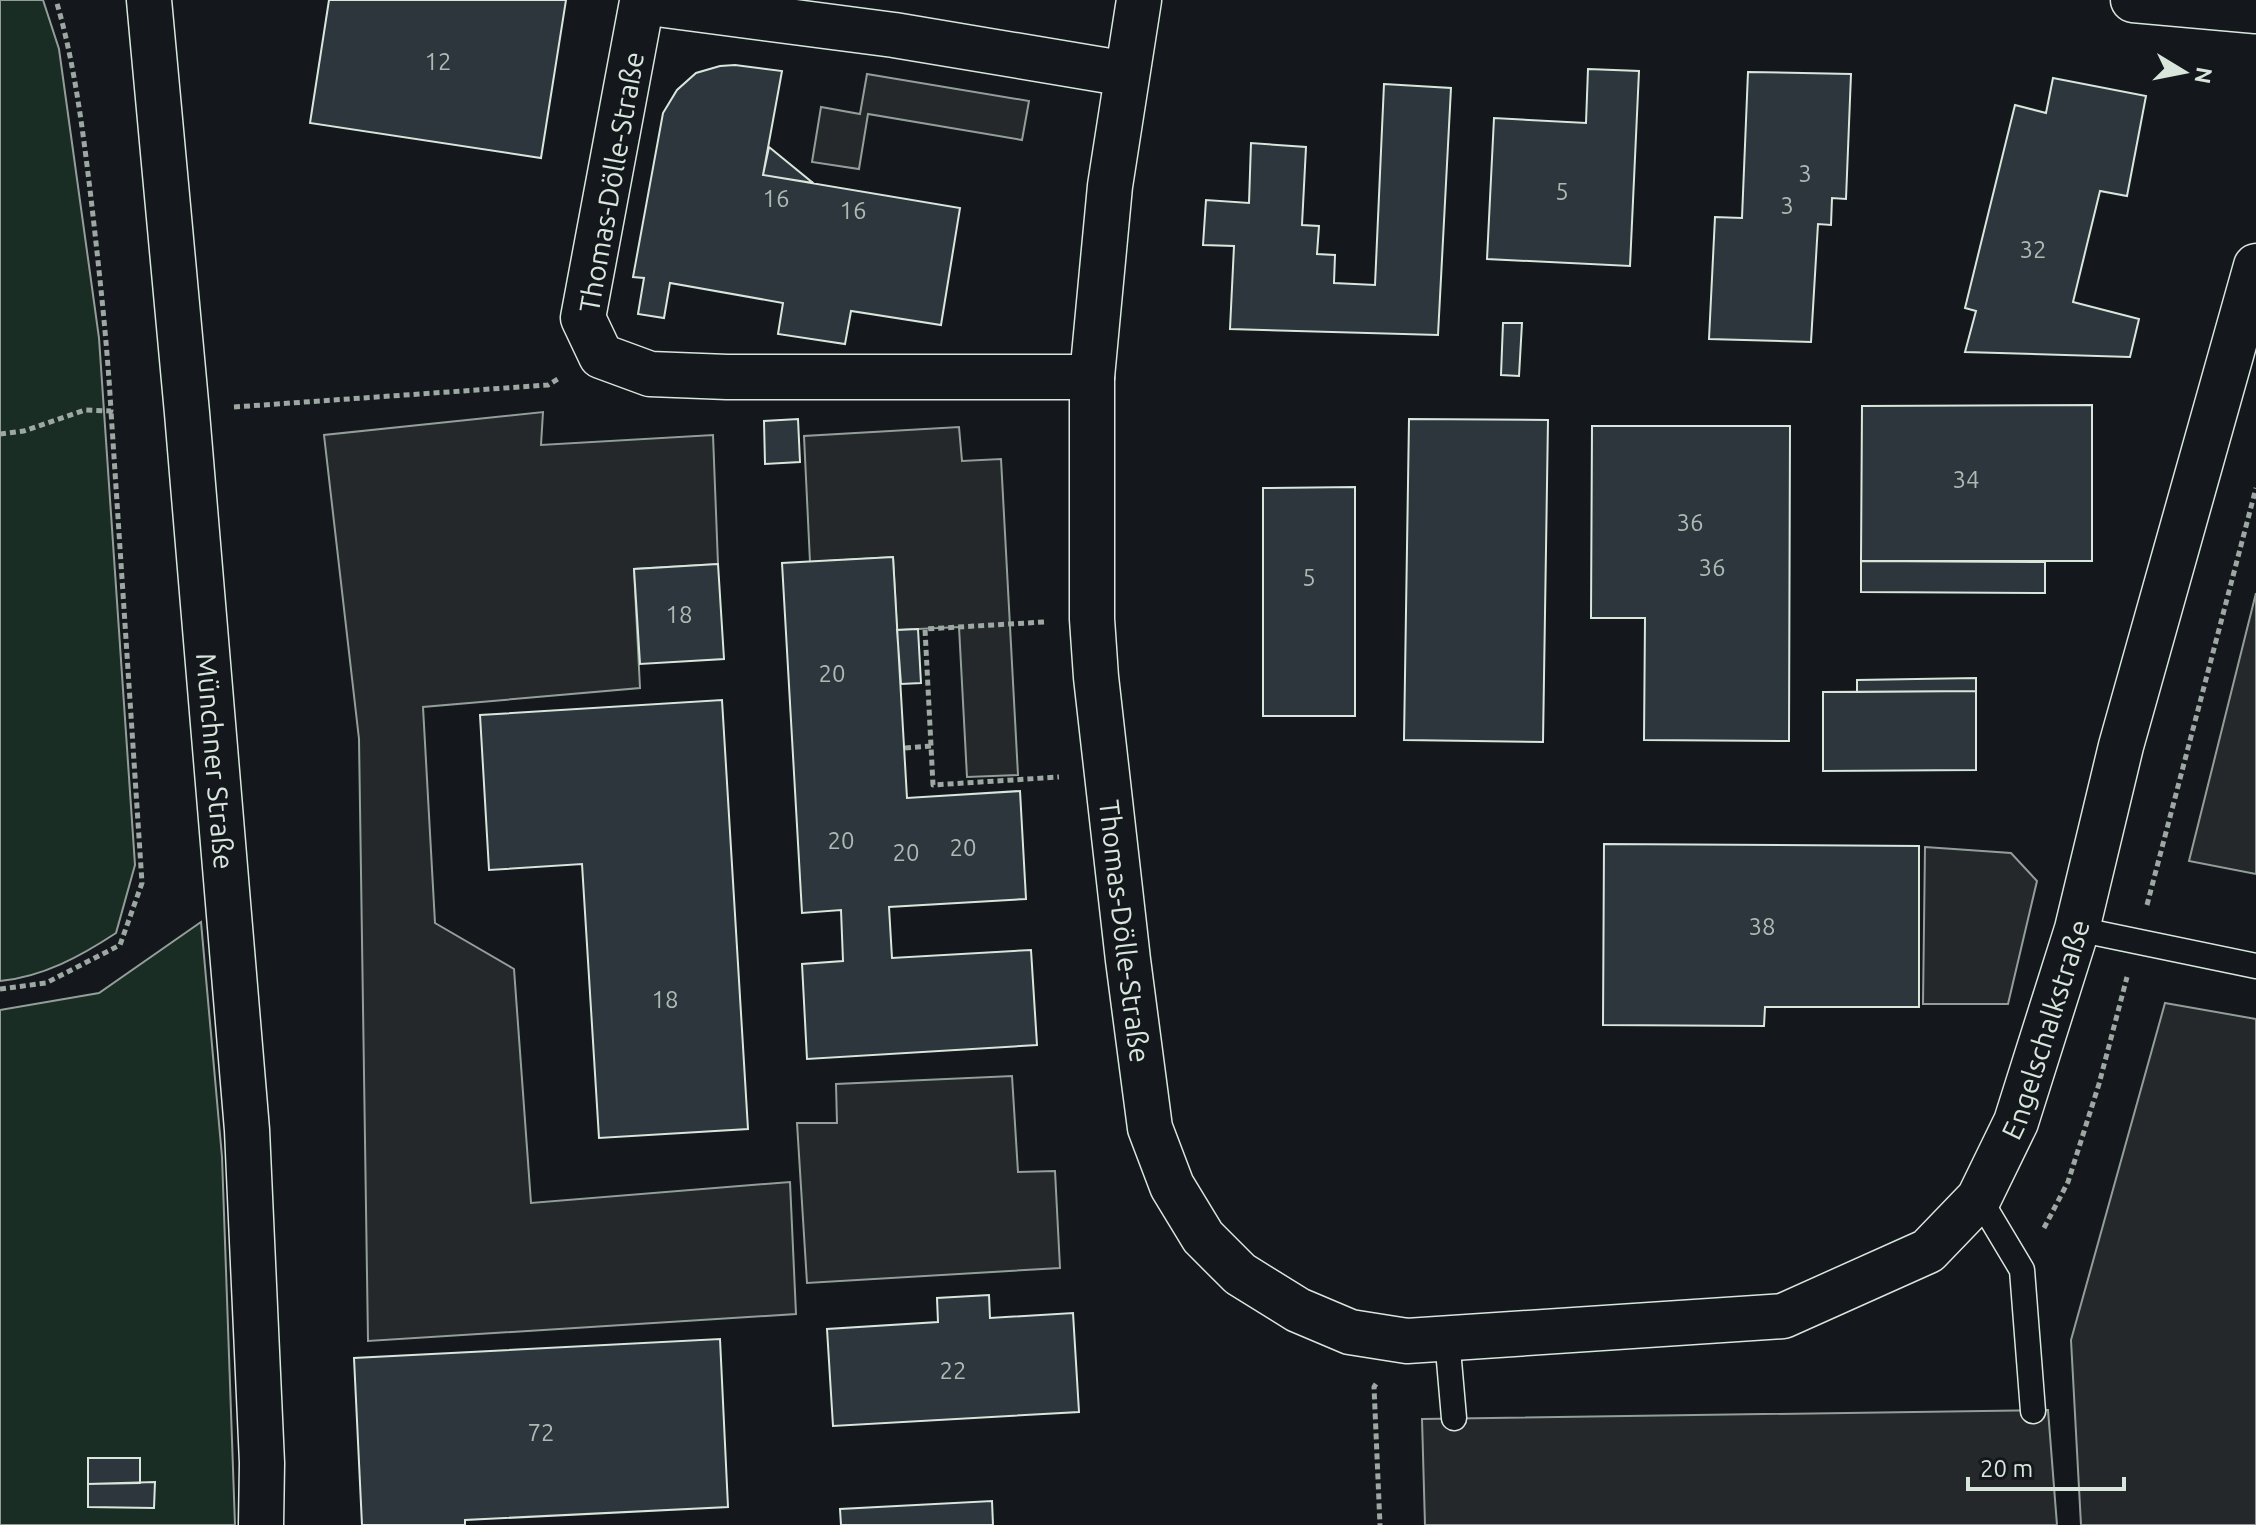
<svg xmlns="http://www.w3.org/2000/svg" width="2256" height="1525" font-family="Ubuntu,sans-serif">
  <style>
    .green { fill: #1a2d24; stroke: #939e99; stroke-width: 2 }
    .parking { fill: #24282b; stroke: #939e99; stroke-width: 2 }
    .building { fill: #2c363c; stroke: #d8e6dc; stroke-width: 2 }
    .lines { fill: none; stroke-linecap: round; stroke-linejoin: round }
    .lane-casing { stroke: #d8e6dc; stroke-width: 27 }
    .street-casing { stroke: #d8e6dc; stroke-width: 47 }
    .secondary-casing { stroke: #d8e6dc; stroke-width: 47 }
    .path { stroke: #9da8a2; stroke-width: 5; stroke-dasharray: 6 4; stroke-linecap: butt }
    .lane { stroke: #14181c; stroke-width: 24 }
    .street { stroke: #14181c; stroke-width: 44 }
    .secondary { stroke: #14181c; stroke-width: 44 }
    .labels { text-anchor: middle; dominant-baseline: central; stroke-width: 6; stroke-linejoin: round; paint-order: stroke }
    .number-label { font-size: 24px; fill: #adbab4 }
    .street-label { font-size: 28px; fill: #d8e6dc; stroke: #14181c }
  </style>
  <rect width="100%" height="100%" fill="#14181c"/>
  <!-- green -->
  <path class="green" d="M 0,0 L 43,0 L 59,49 L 99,338 L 135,865 L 116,933 C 81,956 43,977 0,981 Z
    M 201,922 L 222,1157 L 235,1525 L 0,1525 L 0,1010 L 99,993 Z"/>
  <!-- parking -->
  <path class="parking" d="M 867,74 L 1029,101 L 1022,140 L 868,114 L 859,169 L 812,162 L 821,107 L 860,114 Z
    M 543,412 L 541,445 L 713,435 L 718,564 L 634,569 L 640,688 L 423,707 L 435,923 L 514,969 L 531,1203 L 790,1182 L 796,1314 L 368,1341 L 359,739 L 324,435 Z
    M 959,427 L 962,461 L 1001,459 L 1018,775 L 967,777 L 959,627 L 897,630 L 893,557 L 810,562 L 804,436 Z
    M 2256,593 L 2256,874 L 2189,861 Z
    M 1925,847 L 2011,853 L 2037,881 L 2008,1004 L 1923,1004 Z
    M 2165,1003 L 2256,1019 L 2256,1525 L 2081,1525 L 2071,1340 Z
    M 1012,1076 L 1018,1172 L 1055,1171 L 1060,1268 L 807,1283 L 797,1123 L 837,1123 L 836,1084 Z
    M 2048,1410 L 2057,1525 L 1425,1525 L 1422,1419 Z"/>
  <!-- building -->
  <path class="building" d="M 329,0 L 566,0 L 541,158 L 310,123 Z
    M 735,65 L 782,71 L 763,175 L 960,208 L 941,325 L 851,311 L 845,344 L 778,334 L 783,303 L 670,283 L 664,318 L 638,314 L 644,278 L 633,277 L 663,113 L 677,90 L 696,73 L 720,66 Z
    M 1588,69 L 1639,71 L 1630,266 L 1487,259 L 1494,118 L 1586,123 Z
    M 1748,72 L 1851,74 L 1846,199 L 1832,198 L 1831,225 L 1818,224 L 1811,342 L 1709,339 L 1715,217 L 1742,218 Z
    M 2053,78 L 2146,96 L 2127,196 L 2100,191 L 2073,302 L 2139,319 L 2130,357 L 1965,352 L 1976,311 L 1965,308 L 2015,105 L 2046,113 Z
    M 1384,84 L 1451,88 L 1438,335 L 1230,329 L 1234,246 L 1203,245 L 1206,200 L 1249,203 L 1251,143 L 1306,147 L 1302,225 L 1319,226 L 1317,254 L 1335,255 L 1334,283 L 1375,285 Z
    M 769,147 L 813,183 L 763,175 Z
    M 1503,323 L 1522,323 L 1519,376 L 1501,375 Z
    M 2092,405 L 2092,561 L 1861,561 L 1862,406 Z
    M 798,419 L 800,462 L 765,464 L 764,421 Z
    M 1409,419 L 1548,420 L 1543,742 L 1404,740 Z
    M 1592,426 L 1790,426 L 1789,741 L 1644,740 L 1645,618 L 1591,618 Z
    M 1355,487 L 1355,716 L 1263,716 L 1263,488 Z
    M 893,557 L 907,798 L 1020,791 L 1026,899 L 889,907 L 892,958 L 1031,950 L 1037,1045 L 807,1059 L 802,964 L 843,961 L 841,910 L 802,913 L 782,563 Z
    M 1861,561 L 2045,562 L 2045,593 L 1861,592 Z
    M 718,564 L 724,659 L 640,664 L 634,569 Z
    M 918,629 L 921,683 L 901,684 L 897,630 Z
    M 1976,678 L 1976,691 L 1857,692 L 1857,680 Z
    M 1976,691 L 1976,770 L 1823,771 L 1823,692 Z
    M 722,700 L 748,1129 L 599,1138 L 582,864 L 489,870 L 480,715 Z
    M 1604,844 L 1919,846 L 1919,1007 L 1765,1007 L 1764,1026 L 1603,1025 Z
    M 989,1295 L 990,1318 L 1073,1313 L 1079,1412 L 833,1426 L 827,1329 L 938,1322 L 937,1298 Z
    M 720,1339 L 728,1507 L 465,1520 L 465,1525 L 362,1525 L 354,1358 Z
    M 88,1458 L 140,1458 L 140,1483 L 88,1484 Z
    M 155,1482 L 154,1508 L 88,1507 L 88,1484 Z
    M 992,1501 L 993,1525 L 841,1525 L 840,1509 Z"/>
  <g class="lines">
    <defs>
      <path id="lane" d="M 2077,929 L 2256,966
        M 1979,1198 L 2022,1270 L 2033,1411
        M 1447,1338 L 1454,1418"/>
      <g id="street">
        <path d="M 2133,0 L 2256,11"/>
        <path d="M 1127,74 L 894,35 L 642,2 L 583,318 L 601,356 L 650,374 L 727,377 L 1092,377 L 1110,186 L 1139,0"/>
        <path id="s1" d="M 1092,377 L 1092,619 L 1096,677 L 1128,960 L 1150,1128 L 1172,1186 L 1203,1237 L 1240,1274 L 1298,1310 L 1350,1332 L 1407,1341 L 1783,1316 L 1928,1251 L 1979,1198 L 2016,1122 L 2077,929 L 2121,746 L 2256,266"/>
      </g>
      <g id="secondary">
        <path id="s2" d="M 149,0 L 187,413 L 247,1130 L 262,1463 L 261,1525"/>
      </g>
    </defs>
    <!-- lane casing -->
    <use href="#lane" class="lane-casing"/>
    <!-- street casing -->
    <use href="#street" class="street-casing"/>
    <!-- secondary casing -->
    <use href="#secondary" class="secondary-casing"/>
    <!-- path -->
    <path class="path" d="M 234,407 L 548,385 L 558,379
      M 0,434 L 24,431 L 85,410 L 111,411 C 107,340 99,269 91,198 C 83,132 75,64 56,0
      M 1044,622 L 925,629 L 933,785 L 1059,777
      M 905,748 L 931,746
      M 2147,905 L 2256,488
      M 0,989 L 46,983 L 120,945 L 142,883 L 111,411
      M 2044,1228 L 2068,1182 L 2099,1084 L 2127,977
      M 1376,1384 L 1374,1387 L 1380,1525"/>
    <!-- lane -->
    <use href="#lane" class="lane"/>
    <!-- street -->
    <use href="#street" class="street"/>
    <!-- secondary -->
    <use href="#secondary" class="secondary"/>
  </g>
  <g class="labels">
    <!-- number labels -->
    <g class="number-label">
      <text x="438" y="61">12</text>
      <text x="1805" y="173">3</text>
      <text x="1562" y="191">5</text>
      <text x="776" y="198">16</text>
      <text x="1787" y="205">3</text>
      <text x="853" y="210">16</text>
      <text x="2033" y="249">32</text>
      <text x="1966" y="479">34</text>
      <text x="1690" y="522">36</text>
      <text x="1712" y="567">36</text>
      <text x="1309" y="577">5</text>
      <text x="679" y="614">18</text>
      <text x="832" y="673">20</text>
      <text x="841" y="840">20</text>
      <text x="963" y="847">20</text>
      <text x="906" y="852">20</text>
      <text x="1762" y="926">38</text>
      <text x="665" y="999">18</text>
      <text x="953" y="1370">22</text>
      <text x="541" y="1432">72</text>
    </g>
    <!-- street labels -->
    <g class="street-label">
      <text transform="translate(611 182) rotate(-80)">Thomas-Dölle-Straße</text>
      <text stroke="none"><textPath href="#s2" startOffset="764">Münchner Straße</textPath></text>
      <text stroke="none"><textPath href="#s1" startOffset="556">Thomas-Dölle-Straße</textPath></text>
      <text stroke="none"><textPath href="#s1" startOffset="1902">Engelschalkstraße</textPath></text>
    </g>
  </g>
  <!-- north arrow -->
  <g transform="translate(2184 72) rotate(100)" stroke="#14181c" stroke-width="6" paint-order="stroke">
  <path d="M0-6L14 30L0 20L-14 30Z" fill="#d8e6dc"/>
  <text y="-12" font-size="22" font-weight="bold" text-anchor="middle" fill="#d8e6dc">N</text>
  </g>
  <!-- scale -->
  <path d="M1968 1477v12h156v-12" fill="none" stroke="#d8e6dc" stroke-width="4"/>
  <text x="1980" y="1477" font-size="24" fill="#d8e6dc" stroke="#14181c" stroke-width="6" paint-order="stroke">20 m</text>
</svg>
